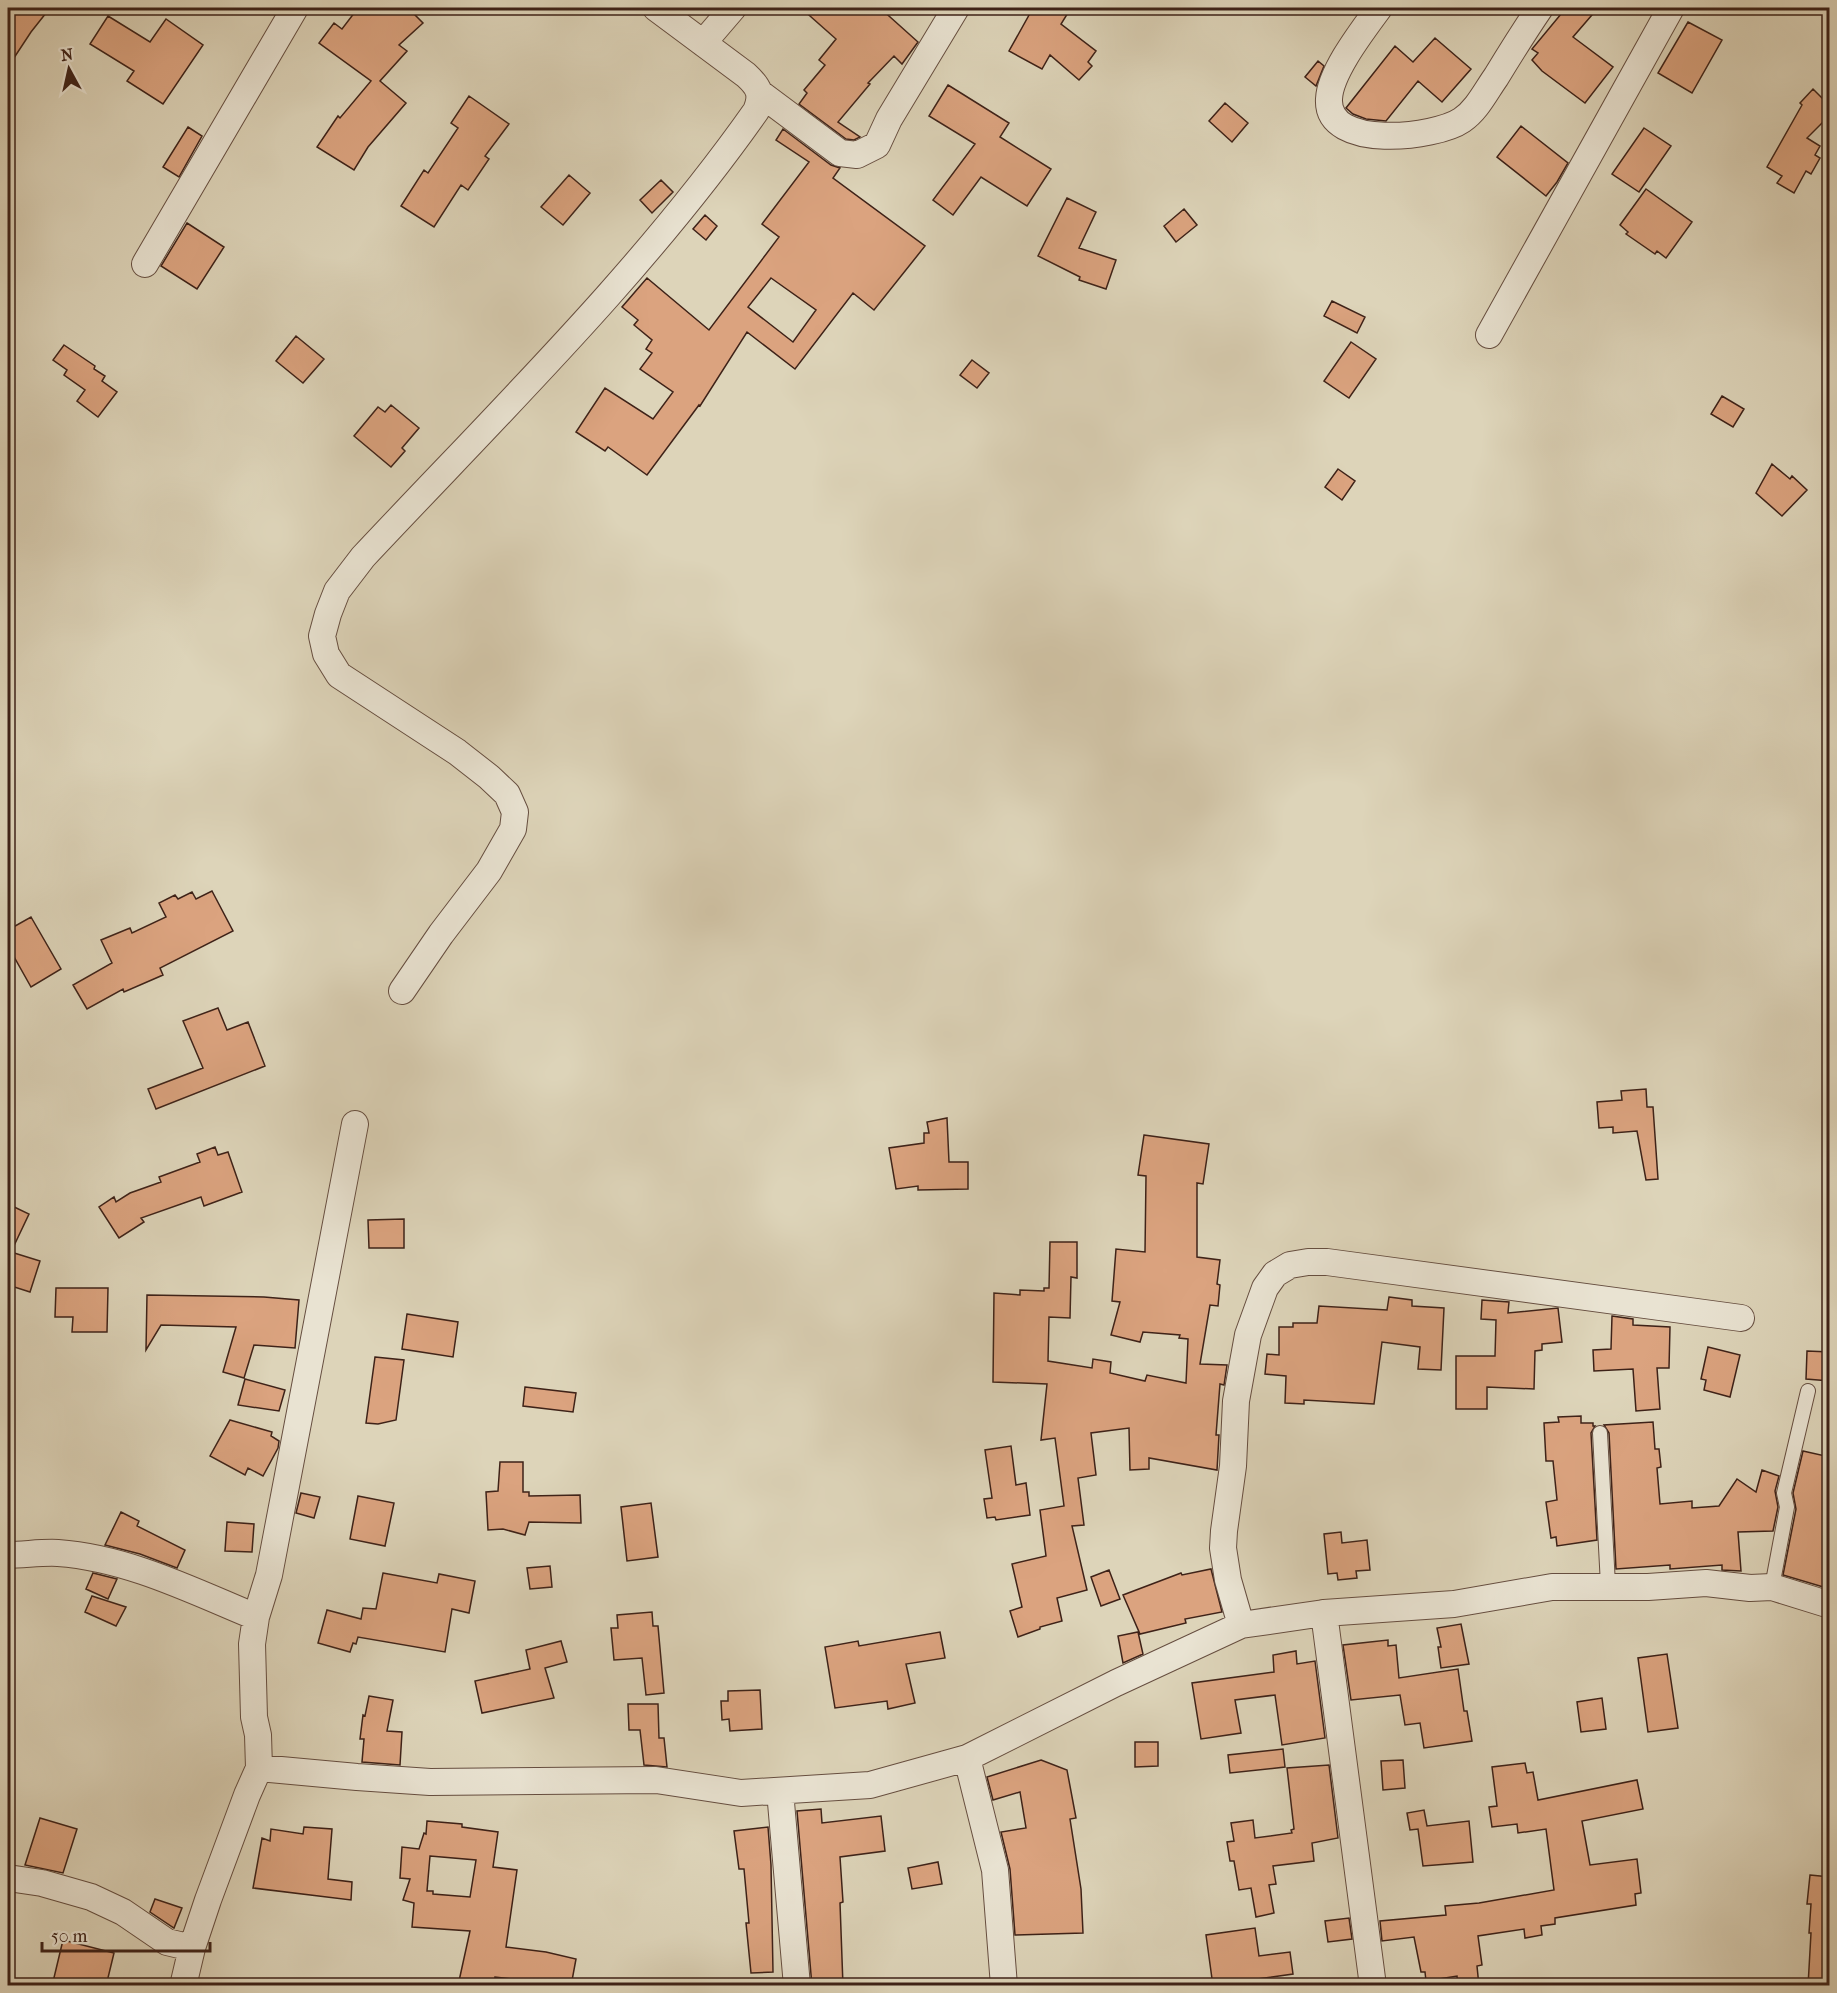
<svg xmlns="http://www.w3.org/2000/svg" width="1837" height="1993" font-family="'IM FELL French Canon',serif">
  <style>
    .building { fill: #dba37f; stroke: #3e2218; stroke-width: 1.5; fill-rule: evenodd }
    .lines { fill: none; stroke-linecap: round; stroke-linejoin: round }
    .service-casing { stroke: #664e40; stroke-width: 16 }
    .minor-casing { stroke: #664e40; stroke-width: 28 }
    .service { stroke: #e9e3d2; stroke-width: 14 }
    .minor { stroke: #e9e3d2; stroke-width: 26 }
  </style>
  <rect width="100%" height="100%" fill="#ddd4b9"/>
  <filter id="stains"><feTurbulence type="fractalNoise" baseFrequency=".00333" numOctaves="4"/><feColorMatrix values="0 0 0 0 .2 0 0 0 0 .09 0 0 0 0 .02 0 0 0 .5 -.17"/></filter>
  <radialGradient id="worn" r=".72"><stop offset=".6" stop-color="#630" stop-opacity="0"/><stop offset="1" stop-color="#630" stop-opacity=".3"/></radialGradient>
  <!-- building -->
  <path class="building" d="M 8,8 L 20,14 L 24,8 L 50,8 L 31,32 L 8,67 Z
    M 358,8 L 408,8 L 423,23 L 399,45 L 407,51 L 380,81 L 406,103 L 368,147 L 354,170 L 317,147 L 338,116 L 340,118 L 371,81 L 319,43 L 334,23 L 342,29 Z
    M 801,8 L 880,8 L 918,42 L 902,64 L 894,56 L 868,83 L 870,84 L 838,122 L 860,137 L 854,140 L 846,139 L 799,104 L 807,93 L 804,90 L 825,65 L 819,60 L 836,39 Z
    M 1033,8 L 1071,8 L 1061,24 L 1096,51 L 1088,62 L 1092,66 L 1079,80 L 1050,55 L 1042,69 L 1009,51 Z
    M 1566,8 L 1598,8 L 1573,37 L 1613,67 L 1585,103 L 1542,71 L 1532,60 L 1538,53 L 1532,49 Z
    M 108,16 L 150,42 L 166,19 L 203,45 L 163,104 L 127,81 L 134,71 L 90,44 Z
    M 1688,22 L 1722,40 L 1692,93 L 1658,73 Z
    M 1435,38 L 1471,69 L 1442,102 L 1418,81 L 1386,121 L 1366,119 L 1353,114 L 1346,108 L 1395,46 L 1413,62 Z
    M 1318,61 L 1324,66 L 1316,86 L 1305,77 Z
    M 948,85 L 1009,123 L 1000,137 L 1051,169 L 1027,206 L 981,177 L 953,215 L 933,200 L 975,144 L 929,116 Z
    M 1813,89 L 1830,106 L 1830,115 L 1807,138 L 1820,146 L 1815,155 L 1820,158 L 1811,174 L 1806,171 L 1794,193 L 1777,183 L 1782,176 L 1767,167 L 1802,105 L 1800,103 Z
    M 469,96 L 509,124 L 485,156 L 489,159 L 468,190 L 461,185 L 434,227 L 401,206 L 424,170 L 428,173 L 458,128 L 451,123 Z
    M 1225,103 L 1248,123 L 1232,142 L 1209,121 Z
    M 1521,126 L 1568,163 L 1557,182 L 1546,196 L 1497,157 Z
    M 188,127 L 202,136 L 179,177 L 163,167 Z
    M 1644,128 L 1671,146 L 1639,192 L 1612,174 Z
    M 783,129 L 831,165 L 840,168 L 833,178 L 925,246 L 874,310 L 853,293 L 795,369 L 747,332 L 700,406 L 699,405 L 647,475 L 608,447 L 605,451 L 576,432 L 605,388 L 653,419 L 673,392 L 640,369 L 652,353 L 646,349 L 652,340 L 634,325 L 638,320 L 622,307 L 647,278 L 709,330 L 779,237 L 762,224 L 809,162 L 776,140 ZM 771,278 L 816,310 L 793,342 L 748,307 Z
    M 569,175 L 590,193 L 563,225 L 541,207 Z
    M 661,180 L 673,192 L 652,213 L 640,200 Z
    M 1646,189 L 1692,222 L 1666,258 L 1657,251 L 1655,254 L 1626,234 L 1628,232 L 1620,225 Z
    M 1067,198 L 1096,212 L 1079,248 L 1116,260 L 1106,289 L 1079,280 L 1080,277 L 1038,256 Z
    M 1184,209 L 1197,225 L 1176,242 L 1164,226 Z
    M 705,215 L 717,226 L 706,240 L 693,229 Z
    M 187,223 L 224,247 L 197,289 L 161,266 Z
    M 1332,301 L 1365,317 L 1357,333 L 1324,316 Z
    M 296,336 L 324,359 L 303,383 L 276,361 Z
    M 1351,342 L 1376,359 L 1349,398 L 1324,381 Z
    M 64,345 L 95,366 L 94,369 L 105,376 L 102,381 L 117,392 L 98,417 L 77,401 L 85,390 L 64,375 L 67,370 L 53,360 Z
    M 972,360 L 989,373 L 977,388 L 960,375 Z
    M 1722,396 L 1744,409 L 1733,427 L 1711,414 Z
    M 391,405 L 419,428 L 402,448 L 405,451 L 391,467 L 354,436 L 378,407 L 385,412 Z
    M 1772,464 L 1790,479 L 1792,476 L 1807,490 L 1782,516 L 1756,493 Z
    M 1338,469 L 1355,481 L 1342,500 L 1325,487 Z
    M 212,891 L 233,931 L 160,968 L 163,975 L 124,992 L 123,989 L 87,1009 L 73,985 L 112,963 L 101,940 L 130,928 L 132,933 L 166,917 L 159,903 L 175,895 L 178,899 L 192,892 L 196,899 Z
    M 31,917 L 61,969 L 31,987 L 8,946 L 8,930 Z
    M 218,1008 L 227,1030 L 248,1022 L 265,1066 L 156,1109 L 148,1089 L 203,1068 L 183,1021 Z
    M 1646,1089 L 1647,1107 L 1653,1107 L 1658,1179 L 1646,1180 L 1637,1131 L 1613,1133 L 1613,1127 L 1599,1128 L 1597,1102 L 1622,1100 L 1621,1091 Z
    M 947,1118 L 949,1162 L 968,1162 L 968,1189 L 918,1190 L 918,1186 L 896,1189 L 889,1148 L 924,1143 L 924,1133 L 929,1133 L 927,1122 Z
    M 1144,1135 L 1209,1144 L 1203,1184 L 1197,1183 L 1197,1257 L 1220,1260 L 1217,1284 L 1220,1285 L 1218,1306 L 1210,1305 L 1200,1364 L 1227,1365 L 1224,1385 L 1220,1384 L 1216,1435 L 1219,1435 L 1217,1470 L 1149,1458 L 1149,1469 L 1130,1470 L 1129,1428 L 1091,1433 L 1096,1475 L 1078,1478 L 1084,1525 L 1072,1526 L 1087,1590 L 1057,1598 L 1062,1621 L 1040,1627 L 1040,1629 L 1018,1637 L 1010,1611 L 1022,1607 L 1012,1564 L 1046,1556 L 1040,1510 L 1064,1506 L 1055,1438 L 1041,1440 L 1047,1384 L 993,1382 L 994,1293 L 1020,1295 L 1020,1290 L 1044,1291 L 1044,1288 L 1049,1288 L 1050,1242 L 1077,1242 L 1077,1278 L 1071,1277 L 1070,1318 L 1049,1317 L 1048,1361 L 1092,1368 L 1093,1359 L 1111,1362 L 1110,1373 L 1145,1381 L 1147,1375 L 1186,1383 L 1188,1339 L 1179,1338 L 1180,1335 L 1143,1332 L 1140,1342 L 1111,1335 L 1120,1302 L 1112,1301 L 1116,1249 L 1145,1252 L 1146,1176 L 1138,1175 Z
    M 215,1147 L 218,1155 L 228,1152 L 242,1192 L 204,1206 L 201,1197 L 141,1218 L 144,1222 L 119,1238 L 99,1207 L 114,1197 L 116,1202 L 130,1193 L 161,1182 L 159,1177 L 200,1162 L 197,1154 Z
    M 8,1204 L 29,1214 L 11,1252 L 40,1261 L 30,1292 L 8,1285 Z
    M 404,1219 L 404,1248 L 369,1248 L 368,1220 Z
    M 56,1288 L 108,1288 L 107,1332 L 72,1332 L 73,1317 L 55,1317 Z
    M 147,1295 L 264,1297 L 299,1300 L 295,1348 L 254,1345 L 244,1378 L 223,1372 L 236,1327 L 161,1325 L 146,1350 Z
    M 1389,1297 L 1412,1300 L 1412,1306 L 1444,1308 L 1441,1370 L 1418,1369 L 1420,1347 L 1382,1342 L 1374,1404 L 1304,1400 L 1304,1404 L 1285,1403 L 1286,1376 L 1265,1374 L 1267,1354 L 1279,1355 L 1279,1327 L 1293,1327 L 1293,1323 L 1317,1323 L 1319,1306 L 1387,1310 Z
    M 1482,1300 L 1509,1302 L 1508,1313 L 1558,1308 L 1562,1342 L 1542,1344 L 1542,1350 L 1535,1351 L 1534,1389 L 1487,1387 L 1487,1409 L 1456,1409 L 1456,1356 L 1495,1356 L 1496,1320 L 1481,1319 Z
    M 407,1314 L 458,1322 L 453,1357 L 402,1349 Z
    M 1612,1316 L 1633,1319 L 1633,1325 L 1670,1327 L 1669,1368 L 1657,1368 L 1660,1409 L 1636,1411 L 1633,1369 L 1594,1371 L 1593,1350 L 1611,1349 Z
    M 1708,1347 L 1740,1355 L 1730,1397 L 1704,1390 L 1706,1380 L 1701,1379 Z
    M 1807,1351 L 1830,1352 L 1830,1381 L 1806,1379 Z
    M 375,1357 L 404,1360 L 396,1420 L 378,1424 L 366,1423 Z
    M 245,1379 L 285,1390 L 279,1411 L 238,1405 Z
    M 525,1387 L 576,1393 L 573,1412 L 523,1406 Z
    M 1581,1416 L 1581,1423 L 1593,1423 L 1593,1426 L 1595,1426 L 1591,1433 L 1597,1540 L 1557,1546 L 1556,1537 L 1551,1538 L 1546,1502 L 1557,1500 L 1553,1461 L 1546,1461 L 1544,1423 L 1559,1422 L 1558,1417 Z
    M 230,1420 L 272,1432 L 271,1436 L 279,1441 L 278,1448 L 263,1476 L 248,1468 L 245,1475 L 210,1456 Z
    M 1653,1422 L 1655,1449 L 1659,1449 L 1661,1467 L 1657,1468 L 1660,1504 L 1692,1501 L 1692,1508 L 1719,1506 L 1737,1479 L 1756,1492 L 1762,1470 L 1779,1476 L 1775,1491 L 1778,1507 L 1773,1531 L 1738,1532 L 1741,1571 L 1722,1570 L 1722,1565 L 1670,1569 L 1670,1565 L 1616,1569 L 1609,1433 L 1604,1425 Z
    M 1011,1446 L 1016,1485 L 1026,1483 L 1030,1515 L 996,1520 L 995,1517 L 987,1518 L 984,1499 L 992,1498 L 985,1450 Z
    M 1803,1451 L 1830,1457 L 1830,1589 L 1783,1575 L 1796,1509 L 1793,1493 Z
    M 500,1462 L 523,1462 L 523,1492 L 529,1492 L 529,1496 L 580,1495 L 581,1523 L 529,1522 L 525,1535 L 503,1529 L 488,1530 L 486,1492 L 498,1491 Z
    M 301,1493 L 320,1497 L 314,1518 L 296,1513 Z
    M 358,1496 L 394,1503 L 385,1546 L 350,1539 Z
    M 651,1503 L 658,1557 L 627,1561 L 621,1507 Z
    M 121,1512 L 139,1521 L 137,1526 L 185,1550 L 177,1568 L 140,1554 L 105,1545 Z
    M 227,1522 L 254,1524 L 252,1552 L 225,1551 Z
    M 1341,1532 L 1342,1543 L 1367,1540 L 1370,1570 L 1356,1571 L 1357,1578 L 1338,1580 L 1337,1573 L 1328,1574 L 1324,1534 Z
    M 550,1566 L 552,1587 L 530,1589 L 527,1568 Z
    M 1211,1569 L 1222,1612 L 1185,1619 L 1186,1623 L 1140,1634 L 1123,1595 L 1181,1573 L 1182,1575 Z
    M 1109,1570 L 1120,1599 L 1101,1606 L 1091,1577 Z
    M 93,1573 L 117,1579 L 108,1599 L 86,1589 Z
    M 383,1573 L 437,1583 L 439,1574 L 475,1581 L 469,1613 L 452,1609 L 445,1652 L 358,1637 L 356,1644 L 353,1643 L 350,1652 L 318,1643 L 327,1610 L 361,1619 L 363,1608 L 376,1609 Z
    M 92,1596 L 126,1607 L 116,1626 L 85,1612 Z
    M 652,1612 L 653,1626 L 658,1626 L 664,1693 L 646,1695 L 642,1658 L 614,1660 L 611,1628 L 618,1628 L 617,1615 Z
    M 1461,1624 L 1469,1664 L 1441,1668 L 1438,1647 L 1441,1647 L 1437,1628 Z
    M 940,1632 L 945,1658 L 906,1664 L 915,1703 L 888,1709 L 887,1701 L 835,1708 L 825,1647 L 858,1641 L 859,1646 Z
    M 1138,1632 L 1143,1654 L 1123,1663 L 1118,1636 Z
    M 1388,1640 L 1388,1646 L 1396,1645 L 1399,1678 L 1458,1669 L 1464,1711 L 1467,1711 L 1472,1741 L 1424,1748 L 1420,1723 L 1405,1725 L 1400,1695 L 1351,1700 L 1343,1645 Z
    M 561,1641 L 567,1662 L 545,1668 L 554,1698 L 482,1713 L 475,1681 L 530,1669 L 526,1650 Z
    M 1296,1651 L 1297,1664 L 1315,1661 L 1325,1738 L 1282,1745 L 1275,1695 L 1235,1700 L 1241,1733 L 1201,1739 L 1192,1683 L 1274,1672 L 1273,1655 Z
    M 1667,1654 L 1678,1728 L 1648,1732 L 1638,1658 Z
    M 760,1690 L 762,1729 L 730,1731 L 729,1719 L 722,1720 L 721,1701 L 728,1701 L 728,1691 Z
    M 369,1696 L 393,1700 L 387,1731 L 402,1732 L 400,1765 L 362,1762 L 364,1739 L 360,1739 L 363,1715 L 365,1716 Z
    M 1602,1698 L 1606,1729 L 1581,1732 L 1577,1702 Z
    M 628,1704 L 658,1704 L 659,1738 L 664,1738 L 667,1767 L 644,1765 L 640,1730 L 629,1730 Z
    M 1135,1742 L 1158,1742 L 1158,1766 L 1135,1767 Z
    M 1283,1749 L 1285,1767 L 1230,1773 L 1228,1755 Z
    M 1041,1760 L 1067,1770 L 1076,1818 L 1070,1819 L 1081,1889 L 1083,1933 L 1015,1935 L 1010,1869 L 1001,1832 L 1026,1828 L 1020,1792 L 993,1800 L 987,1777 Z
    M 1403,1760 L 1405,1788 L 1383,1790 L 1381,1761 Z
    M 1525,1763 L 1527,1773 L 1533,1772 L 1538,1800 L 1637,1780 L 1643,1809 L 1582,1821 L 1590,1865 L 1637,1859 L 1641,1893 L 1635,1894 L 1636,1905 L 1555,1918 L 1555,1924 L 1541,1926 L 1542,1935 L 1525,1938 L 1524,1929 L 1478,1936 L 1482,1965 L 1477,1966 L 1479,1986 L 1458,1986 L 1457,1976 L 1426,1981 L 1425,1972 L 1421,1972 L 1414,1937 L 1382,1941 L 1380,1921 L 1446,1915 L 1445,1906 L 1479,1903 L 1554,1890 L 1546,1829 L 1518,1833 L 1517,1824 L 1492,1827 L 1489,1807 L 1497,1806 L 1492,1767 Z
    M 1329,1765 L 1338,1838 L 1312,1843 L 1314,1861 L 1273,1866 L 1276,1884 L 1269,1885 L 1274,1913 L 1256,1917 L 1251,1888 L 1239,1890 L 1234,1861 L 1230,1861 L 1227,1842 L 1234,1841 L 1231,1823 L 1253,1820 L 1255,1838 L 1292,1833 L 1291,1830 L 1294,1829 L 1287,1768 Z
    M 821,1809 L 822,1823 L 881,1816 L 885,1851 L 840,1857 L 843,1902 L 840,1903 L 843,1986 L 812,1986 L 797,1811 Z
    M 1424,1810 L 1427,1826 L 1469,1821 L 1473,1862 L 1423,1866 L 1418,1829 L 1410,1830 L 1407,1813 Z
    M 40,1818 L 77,1829 L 63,1873 L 25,1865 Z
    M 427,1821 L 462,1824 L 462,1827 L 498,1832 L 493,1867 L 517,1870 L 506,1947 L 546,1952 L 576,1959 L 571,1986 L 544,1986 L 544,1983 L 495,1977 L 494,1986 L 465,1986 L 465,1982 L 459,1981 L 470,1931 L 412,1927 L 414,1903 L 403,1900 L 410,1879 L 400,1878 L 402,1847 L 419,1849 L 424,1833 L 426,1834 ZM 430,1856 L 476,1860 L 470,1897 L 433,1894 L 433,1891 L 427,1891 Z
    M 304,1827 L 332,1829 L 328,1879 L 352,1882 L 351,1900 L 253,1888 L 262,1838 L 270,1841 L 271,1829 L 303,1834 Z
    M 768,1827 L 771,1865 L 773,1972 L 751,1973 L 746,1923 L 749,1923 L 744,1869 L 739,1869 L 734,1831 Z
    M 938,1862 L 942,1884 L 912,1889 L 908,1868 Z
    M 1810,1875 L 1830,1877 L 1830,1986 L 1808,1986 L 1811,1933 L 1809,1933 L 1811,1904 L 1807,1904 Z
    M 155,1899 L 182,1908 L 174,1928 L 150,1912 Z
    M 1349,1918 L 1352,1939 L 1328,1942 L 1325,1921 Z
    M 1255,1928 L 1259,1956 L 1290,1952 L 1293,1974 L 1258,1979 L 1259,1986 L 1213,1986 L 1206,1935 Z
    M 63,1940 L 114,1953 L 106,1986 L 52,1986 Z"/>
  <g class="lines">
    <defs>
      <path id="service" d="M 1600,1433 L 1608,1585
        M 1772,1587 L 1787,1507 L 1784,1493 L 1808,1391"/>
      <path id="minor" d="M 1379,8 C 1363,30 1330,72 1329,99 C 1326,151 1436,138 1462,120 C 1477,110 1486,91 1496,77 C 1510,54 1525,30 1540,8
        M 703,43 L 733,8
        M 761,94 L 840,153 L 857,155 L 877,145 L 889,119 L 956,8
        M 145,264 L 295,8
        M 1489,335 L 1671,8
        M 402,991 L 441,934 L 489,871 L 513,829 L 515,812 L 507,794 L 489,777 L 457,752 L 339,675 L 326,654 L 322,636 L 328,614 L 337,591 L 363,557 C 498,413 642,273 756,111 C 763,94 759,87 746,75 L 656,8
        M 8,1555 C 24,1555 42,1552 58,1553 C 128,1558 193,1591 256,1617
        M 1324,1613 L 1373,1986
        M 1241,1625 L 1228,1580 L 1223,1548 L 1224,1531 L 1233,1466 L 1236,1401 L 1248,1335 L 1265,1288 L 1275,1274 L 1290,1265 L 1308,1262 L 1327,1262 L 1741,1318
        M 967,1758 L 995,1870 L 1004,1986
        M 259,1768 L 357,1777 L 430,1782 L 656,1780 L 741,1793 L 870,1785 L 967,1758 L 1116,1683 L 1241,1625 L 1324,1613 L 1454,1604 L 1552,1587 L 1648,1587 L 1706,1583 L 1750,1588 L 1772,1587 L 1830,1605
        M 780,1791 L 797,1986
        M 8,1878 L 42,1883 L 91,1897 L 123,1912 L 167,1942 L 192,1948
        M 183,1986 L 192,1948 L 208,1900 L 247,1795 L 259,1768 L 258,1735 L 254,1717 L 252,1644 L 256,1617 L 269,1575 L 355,1124"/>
    </defs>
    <!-- service casing -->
    <use href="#service" class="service-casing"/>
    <!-- minor casing -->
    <use href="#minor" class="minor-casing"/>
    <!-- service -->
    <use href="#service" class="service"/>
    <!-- minor -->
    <use href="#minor" class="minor"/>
  </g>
  <!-- margin -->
  <rect width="1837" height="1993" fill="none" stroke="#ddd4b9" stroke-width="30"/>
  <rect x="9" y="9" width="1819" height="1975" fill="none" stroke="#3e2218" stroke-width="3"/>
  <rect x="15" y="15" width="1807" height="1963" fill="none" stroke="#3e2218" stroke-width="1.5"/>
  <!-- north arrow -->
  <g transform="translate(69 69) rotate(352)" stroke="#e9e3d2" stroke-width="4.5" paint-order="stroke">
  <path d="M0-4.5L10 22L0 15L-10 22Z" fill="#3e2218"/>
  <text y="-9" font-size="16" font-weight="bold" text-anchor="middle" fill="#3e2218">N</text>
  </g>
  <!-- scale -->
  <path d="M42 1942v9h168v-9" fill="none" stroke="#3e2218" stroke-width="3"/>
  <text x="51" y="1942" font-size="18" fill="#3e2218" stroke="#e9e3d2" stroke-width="4.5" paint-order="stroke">50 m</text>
  <rect width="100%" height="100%" filter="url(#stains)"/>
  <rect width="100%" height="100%" fill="url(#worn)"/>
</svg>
